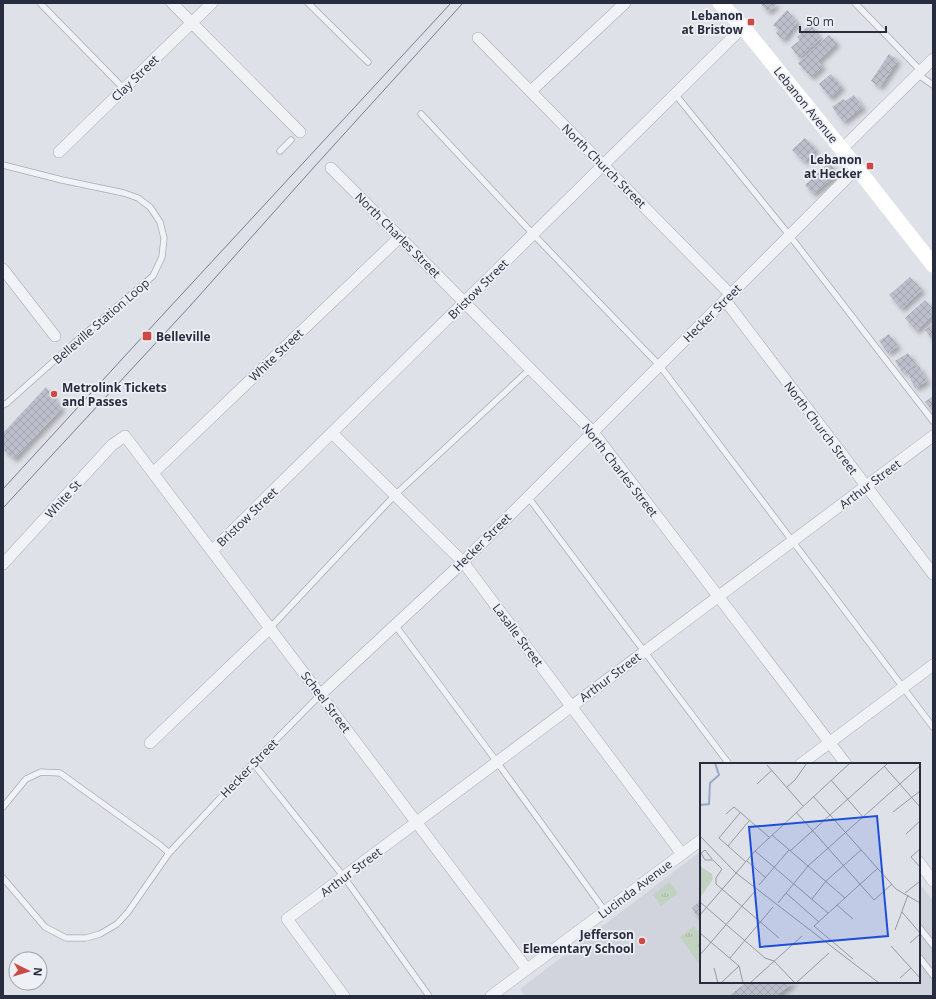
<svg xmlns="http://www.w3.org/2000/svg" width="936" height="999" font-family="'Open Sans',sans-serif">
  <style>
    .built { fill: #d1d3dd }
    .park { fill: url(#park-tufts) }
    .building { fill: url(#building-cross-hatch); filter: url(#shadow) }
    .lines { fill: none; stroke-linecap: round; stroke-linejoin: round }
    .lane-casing { stroke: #a8abb5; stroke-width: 7 }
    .street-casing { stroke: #a8abb5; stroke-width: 12 }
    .lane { stroke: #f1f2f6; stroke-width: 5.5 }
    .street { stroke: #f1f2f6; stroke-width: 11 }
    .secondary { stroke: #fff; stroke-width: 15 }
    .tram { stroke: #787d91; stroke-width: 1 }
    .poi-dot { fill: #cc4a45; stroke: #eef0f5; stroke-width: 1.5 }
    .labels { text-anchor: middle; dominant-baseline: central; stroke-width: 3.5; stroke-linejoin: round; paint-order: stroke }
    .poi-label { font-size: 12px; font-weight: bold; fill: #282c3f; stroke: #eef0f5; text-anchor: end }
    .street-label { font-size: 12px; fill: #282c3f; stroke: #eef0f5 }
    .inset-river { fill: none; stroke: #9aa8c8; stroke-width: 2 }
    .inset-road { fill: none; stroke: #9699a4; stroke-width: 1 }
    .view { fill: #1d4ed8; fill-opacity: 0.15; stroke: #1d4ed8; stroke-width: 2 }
    .inset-edge { fill: none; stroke: #282c3f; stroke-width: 2 }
  </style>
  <defs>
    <pattern id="park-tufts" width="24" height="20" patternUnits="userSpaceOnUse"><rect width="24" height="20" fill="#c1d2c0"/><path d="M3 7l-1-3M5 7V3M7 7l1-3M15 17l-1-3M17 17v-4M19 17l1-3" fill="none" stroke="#a6b4a6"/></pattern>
    <pattern id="building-cross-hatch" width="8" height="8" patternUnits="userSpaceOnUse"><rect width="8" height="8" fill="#bcbfcb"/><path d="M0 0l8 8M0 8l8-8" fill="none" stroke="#a2a4af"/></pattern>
    <filter id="shadow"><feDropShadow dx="3.5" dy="3.5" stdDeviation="2" flood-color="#0004"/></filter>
  </defs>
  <rect width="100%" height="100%" fill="#dfe1e8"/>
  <!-- built -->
  <path class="built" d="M 701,851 L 701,982 L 919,982 L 919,883 L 933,901 L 933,996 L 525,996 L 520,989 Z"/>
  <!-- park -->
  <path class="park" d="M 669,882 L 678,893 L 661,906 L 653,895 Z
    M 694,926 L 701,935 L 701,967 L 680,937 Z"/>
  <!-- building -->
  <path class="building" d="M 760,3 L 778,3 L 768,12 Z
    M 787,10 L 797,22 L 783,40 L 776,33 L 779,30 L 773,25 Z
    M 810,24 L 821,38 L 799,58 L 791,47 L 800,40 L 797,37 Z
    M 829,35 L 837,43 L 818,61 L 823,66 L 811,77 L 798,63 Z
    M 889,54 L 898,60 L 880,87 L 871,81 Z
    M 831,74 L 842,87 L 830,98 L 819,84 Z
    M 854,95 L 863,107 L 843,122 L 832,107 L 843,99 L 845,101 Z
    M 805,138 L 816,149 L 804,162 L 792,150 Z
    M 829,163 L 838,173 L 813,194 L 805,185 Z
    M 910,277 L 922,290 L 901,309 L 889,295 Z
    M 925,300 L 933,309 L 933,315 L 916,331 L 905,318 Z
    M 933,324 L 933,341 L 925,330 Z
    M 889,334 L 898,346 L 888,353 L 879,341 Z
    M 908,353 L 916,364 L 903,373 L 895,361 Z
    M 919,366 L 927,381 L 915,388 L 907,372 Z
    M 46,387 L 62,408 L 14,459 L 3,450 L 3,433 Z
    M 933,396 L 933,412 L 925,402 Z
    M 701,900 L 701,916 L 699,918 L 692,908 Z
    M 747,982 L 794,982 L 776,996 L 729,996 Z"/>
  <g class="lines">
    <defs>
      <path id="lane" d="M 40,3 L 124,89
        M 308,3 L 368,62
        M 855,3 L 921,71
        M 917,74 L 933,85
        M 675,94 L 790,236 L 933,421
        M 421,114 L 533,234 L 660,366 L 933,727
        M 280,151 L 291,140
        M 3,165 L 62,180 L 124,193 L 138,198 L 150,207 L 160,222 L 164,238 L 162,257 L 153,276 L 73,344 L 7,403 L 3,405
        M 528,497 L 729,764
        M 395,625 L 497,762 L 605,911
        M 270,628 L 395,495 L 530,369
        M 253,763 L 344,877 L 429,996
        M 3,807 L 26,779 L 41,772 L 60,773 L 160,845 L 169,853
        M 3,878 L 45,927 L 66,938 L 86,938 L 100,934 L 117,924 L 128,912 L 169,853 L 253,763 L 321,694
        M 919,927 L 933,945
        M 919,957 L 933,975"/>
      <path id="street" d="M 172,3 L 300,132
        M 478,38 L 730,294
        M 531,91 L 625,3
        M 842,149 L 933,59
        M 59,152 L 212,3
        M 331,168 L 593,432 L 846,764
        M 3,269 L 55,336
        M 725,300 L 933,574
        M 333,434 L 463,562 L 682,854
        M 153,473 L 400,237
        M 212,551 L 743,27
        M 3,564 L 112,445 L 125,436 L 527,969
        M 321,694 L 463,562 L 857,168
        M 150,743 L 270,628
        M 801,764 L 933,665
        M 919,862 L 933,881
        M 344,996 L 287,919 L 933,436
        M 491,996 L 701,840"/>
    </defs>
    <!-- lane casing -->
    <use href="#lane" class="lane-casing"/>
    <!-- street casing -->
    <use href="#street" class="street-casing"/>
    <!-- lane -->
    <use href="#lane" class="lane"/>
    <!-- street -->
    <use href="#street" class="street"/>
    <!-- secondary -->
    <path class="secondary" d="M 720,3 L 743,27 L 857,168 L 933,265"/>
    <!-- tram -->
    <path class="tram" d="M 3,489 L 145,334 L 451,3
      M 3,508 L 190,306 L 315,166 L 463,3"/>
  </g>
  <!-- markers -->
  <g class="poi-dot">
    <rect x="747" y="18" width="8" height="8" rx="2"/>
    <rect x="866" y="162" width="8" height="8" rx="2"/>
    <rect x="142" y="331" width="10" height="10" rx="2"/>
    <circle cx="54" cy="394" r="4"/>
    <circle cx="642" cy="941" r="4"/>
  </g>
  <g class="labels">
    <!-- poi labels -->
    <g class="poi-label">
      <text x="743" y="15">Lebanon<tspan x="743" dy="14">at Bristow</tspan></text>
      <text x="862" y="159">Lebanon<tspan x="862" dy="14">at Hecker</tspan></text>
      <text x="156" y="336" text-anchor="start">Belleville</text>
      <text x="62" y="387" text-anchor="start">Metrolink Tickets<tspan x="62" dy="14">and Passes</tspan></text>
      <text x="634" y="934">Jefferson<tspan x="634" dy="14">Elementary School</tspan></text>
    </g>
    <!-- street labels -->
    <g class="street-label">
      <text transform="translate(135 78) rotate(-44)">Clay Street</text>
      <text transform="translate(806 105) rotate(51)">Lebanon Avenue</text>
      <text transform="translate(604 166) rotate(45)">North Church Street</text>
      <text transform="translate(398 235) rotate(45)">North Charles Street</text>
      <text transform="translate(478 289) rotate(-45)">Bristow Street</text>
      <text transform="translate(712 313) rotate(-45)">Hecker Street</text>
      <text transform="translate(101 321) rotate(-41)">Belleville Station Loop</text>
      <text transform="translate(276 355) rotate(-44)">White Street</text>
      <text transform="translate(821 428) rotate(53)">North Church Street</text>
      <text transform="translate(620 470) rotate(52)">North Charles Street</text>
      <text transform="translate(870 484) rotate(-37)">Arthur Street</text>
      <text transform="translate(63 499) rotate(-48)">White St</text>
      <text transform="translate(247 517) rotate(-44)">Bristow Street</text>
      <text transform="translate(482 542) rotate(-45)">Hecker Street</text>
      <text transform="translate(518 635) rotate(53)">Lasalle Street</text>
      <text transform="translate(610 677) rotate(-37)">Arthur Street</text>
      <text transform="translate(326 702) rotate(53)">Scheel Street</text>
      <text transform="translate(249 768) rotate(-46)">Hecker Street</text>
      <text transform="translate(351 872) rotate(-37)">Arthur Street</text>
      <text transform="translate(635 889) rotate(-37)">Lucinda Avenue</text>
    </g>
  </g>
  <!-- overview -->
  <g transform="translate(700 763)">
    <rect width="220" height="220" fill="#dfe1e8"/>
    <path d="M 0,103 L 12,111 L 13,116 L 0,135 Z" fill="#c1d2c0"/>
    <path class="inset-river" d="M 0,42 L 9,41 L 10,20 L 19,12 L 15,0"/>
    <path class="inset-road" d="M 67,2 L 103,43M 184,3 L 220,44M 131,17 L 163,54M 57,21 L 72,7M 87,24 L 95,17 L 107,0M 113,33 L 196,126 L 220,140M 96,49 L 174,137 L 192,121M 193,49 L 220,28M 40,50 L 19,75 L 46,99M 26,51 L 34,44 L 69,74M 206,71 L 220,58M 72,72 L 145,135M 0,73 L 36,110 L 179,220M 28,83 L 49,58M 220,86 L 211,94 L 220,104M 55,88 L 128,150M 90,88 L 188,0M 12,96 L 5,87 L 1,90 L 5,97 L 13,97 L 22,106 L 16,115 L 16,121 L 79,175M 47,98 L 66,115M 59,122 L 89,87M 86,130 L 119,159M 205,130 L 219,119M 112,136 L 126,118 L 161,87M 0,139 L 65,195 L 74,198 L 95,220M 78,140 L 108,103 L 220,3M 137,142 L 153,156M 202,149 L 220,170M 0,152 L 55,88 L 150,0M 195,167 L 208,132M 0,170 L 39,203 L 43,220M 210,180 L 220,171M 191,183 L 220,215M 0,192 L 55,128M 30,195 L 73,144M 153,196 L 114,163 L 178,105M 14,205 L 18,220M 200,215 L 211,205M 21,220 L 39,203M 50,220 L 102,173M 96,220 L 129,190"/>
    <path class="view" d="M 177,53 L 188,173 L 60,184 L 49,64 Z"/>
    <rect width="220" height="220" class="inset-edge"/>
  </g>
  <!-- border -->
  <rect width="936" height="999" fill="none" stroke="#282c3f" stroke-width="8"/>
  <!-- north arrow -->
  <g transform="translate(28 971) rotate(95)"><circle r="19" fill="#eef0f5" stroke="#9fa2ac"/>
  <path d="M0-3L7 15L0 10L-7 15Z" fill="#cc4a45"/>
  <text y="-6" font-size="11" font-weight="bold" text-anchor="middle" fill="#282c3f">N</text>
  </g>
  <!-- scale -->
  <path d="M800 26v6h86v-6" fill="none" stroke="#282c3f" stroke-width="2"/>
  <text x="806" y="26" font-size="12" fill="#282c3f" stroke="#eef0f5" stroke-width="3" paint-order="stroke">50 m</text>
</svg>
